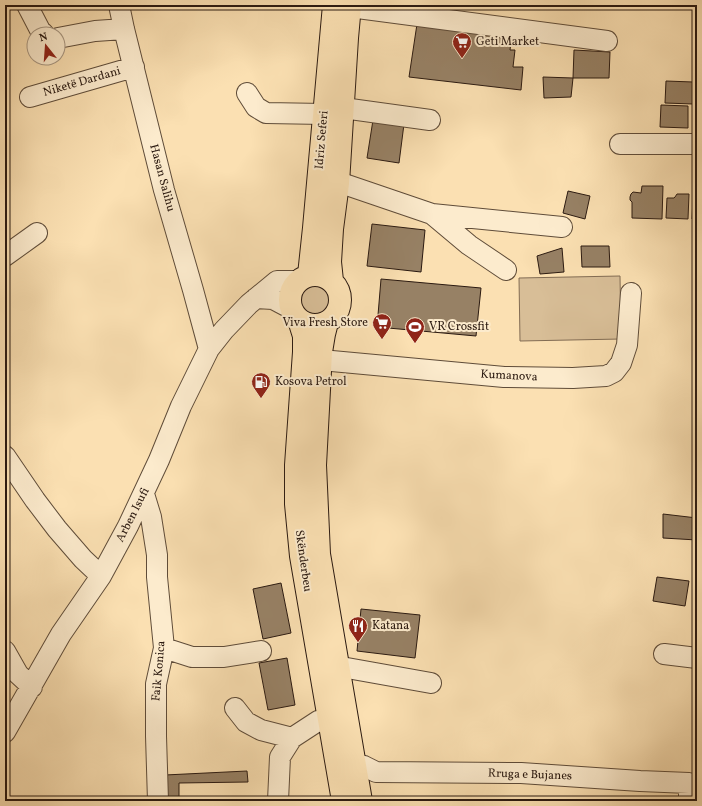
<svg xmlns="http://www.w3.org/2000/svg" width="702" height="806" font-family="Vollkorn,serif">
  <style>
    .green { fill: #d8be97; stroke: #826c54 }
    .building { fill: #978165; stroke: #2b1a11 }
    .lines { fill: none; stroke-linecap: round; stroke-linejoin: round }
    .minor-casing { stroke: #5f4c39; stroke-width: 22 }
    .major-casing { stroke: #2b1a11; stroke-width: 24 }
    .minor { stroke: #fcebcd; stroke-width: 20 }
    .major { stroke: #fbe0b2; stroke-width: 22 }
    .labels { text-anchor: middle; dominant-baseline: central; stroke-width: 4; stroke-linejoin: round; paint-order: stroke }
    .poi-label { font-size: 12px; fill: #2b1a11; stroke: #fcebcd; text-anchor: start }
    .street-label { font-size: 12px; fill: #2b1a11; stroke: #fcebcd }
  </style>
  <rect width="100%" height="100%" fill="#fbe0b2"/>
  <filter id="stains"><feTurbulence type="fractalNoise" baseFrequency=".005" numOctaves="4"/><feColorMatrix values="0 0 0 0 .2 0 0 0 0 .09 0 0 0 0 .02 0 0 0 .5 -.17"/></filter>
  <radialGradient id="worn" r=".72"><stop offset=".6" stop-color="#630" stop-opacity="0"/><stop offset="1" stop-color="#630" stop-opacity=".3"/></radialGradient>
  <!-- green -->
  <path class="green" d="M 620,276 L 621,339 L 520,341 L 519,278 Z
    M299 300a16 16 0 1 1 32 0a16 16 0 1 1-32 0Z"/>
  <!-- building -->
  <path class="building" d="M 417,24 L 512,34 L 510,50 L 515,50 L 513,67 L 523,67 L 521,90 L 409,77 Z
    M 574,50 L 610,52 L 609,78 L 573,78 Z
    M 543,77 L 573,78 L 571,97 L 544,98 Z
    M 666,81 L 693,82 L 693,104 L 665,103 Z
    M 695,101 L 697,101 L 697,131 L 695,131 Z
    M 661,105 L 688,106 L 688,128 L 660,127 Z
    M 373,120 L 404,124 L 399,163 L 367,158 Z
    M 642,186 L 663,186 L 662,219 L 632,218 L 632,202 L 630,200 L 630,197 L 631,194 L 633,192 L 641,193 Z
    M 568,191 L 590,196 L 585,219 L 563,213 Z
    M 677,194 L 689,194 L 688,219 L 666,218 L 667,198 L 674,198 L 675,197 Z
    M 697,196 L 697,219 L 692,219 L 693,197 Z
    M 372,224 L 425,230 L 421,272 L 367,266 Z
    M 581,246 L 609,246 L 610,267 L 582,267 Z
    M 562,248 L 564,272 L 540,274 L 537,256 Z
    M 381,279 L 481,288 L 476,336 L 377,327 Z
    M 663,514 L 697,518 L 697,540 L 663,538 Z
    M 657,577 L 689,581 L 685,606 L 653,601 Z
    M 281,583 L 291,633 L 263,639 L 253,589 Z
    M 361,609 L 420,615 L 415,658 L 357,651 Z
    M 287,658 L 295,705 L 268,710 L 259,663 Z
    M 247,771 L 248,782 L 179,783 L 179,801 L 164,801 L 165,775 Z"/>
  <g class="lines">
    <defs>
      <path id="minor" d="M 27,5 L 40,30 L 44,34
        M 119,5 L 124,29 L 164,190 L 193,290 L 209,349
        M 350,7 L 607,41
        M 58,38 L 95,31 L 124,29
        M 247,93 L 256,107 L 266,113 L 324,114
        M 30,97 L 134,67
        M 343,108 L 430,120
        M 620,144 L 697,144
        M 338,183 L 344,184 L 432,214 L 562,227
        M 432,214 L 469,245 L 506,270
        M 5,256 L 37,233
        M 256,298 L 273,299 L 290,308
        M 321,360 L 504,377 L 573,378 L 606,376 L 614,372 L 621,363 L 627,345 L 631,293
        M 5,456 L 35,500 L 57,529 L 83,559 L 101,576
        M 144,494 L 151,517 L 157,555 L 157,577 L 164,648 L 156,684 L 156,736 L 158,801
        M 164,648 L 192,657 L 224,657 L 261,651
        M 5,651 L 18,674 L 32,687
        M 664,654 L 697,658
        M 339,669 L 347,668 L 431,683
        M 235,708 L 246,722 L 261,730 L 292,738
        M 5,732 L 61,634 L 101,576 L 128,526 L 159,460 L 181,406 L 209,349 L 224,330 L 249,304 L 277,281 L 298,281
        M 355,764 L 364,766 L 376,772 L 521,773 L 640,781 L 689,783 L 689,801
        M 278,801 L 280,757 L 292,738 L 318,721 L 329,720"/>
      <path id="major" d="M290 300a25 25 0 1 1 50 0a25 25 0 1 1-50 0Z
        M 309,275 L 314,228 L 334,5
        M 332,281 L 330,262 L 332,229 L 338,183 L 347,38 L 350,5
        M 299,320 L 304,336 L 304,352 L 296,465 L 296,504 L 301,556 L 343,801
        M 327,322 L 324,334 L 321,352 L 315,465 L 319,554 L 361,801"/>
    </defs>
    <!-- minor casing -->
    <use href="#minor" class="minor-casing"/>
    <!-- major casing -->
    <use href="#major" class="major-casing"/>
    <!-- minor -->
    <use href="#minor" class="minor"/>
    <!-- major -->
    <use href="#major" class="major"/>
  </g>
  <!-- icons -->
  <defs>
    <symbol id="supermarket-pin" viewBox="-11 -11 22 30"><path d="M0 17L-7.5 6A9.5 9.5 0 1 1 7.5 6Z" fill="#8f2418" stroke="#fcebcd"/><path d="M-6-5.5h2.5l.6 2H6L4.5 2H-2.5L-4.4-4H-6ZM-1.5 3.2a1.3 1.3 0 1 0 .1 0ZM3 3.2a1.3 1.3 0 1 0 .1 0Z" fill="#fff"/></symbol>
    <symbol id="stadium-pin" viewBox="-11 -11 22 30"><path d="M0 17L-7.5 6A9.5 9.5 0 1 1 7.5 6Z" fill="#8f2418" stroke="#fcebcd"/><path d="M0-5a6.5 5 0 1 0 0 10a6.5 5 0 1 0 0-10ZM-3.5-1.8h7v3.6h-7Z" fill="#fff"/></symbol>
    <symbol id="fuel-pin" viewBox="-11 -11 22 30"><path d="M0 17L-7.5 6A9.5 9.5 0 1 1 7.5 6Z" fill="#8f2418" stroke="#fcebcd"/><path d="M-5.5-6h7V0h2V4h1.3V-2.5L3-4.5l.8-.8L6-3V5H2.5V1h-1V6h-7ZM-4.2-4.7v3.2H.2V-4.7Z" fill="#fff"/></symbol>
    <symbol id="restaurant-pin" viewBox="-11 -11 22 30"><path d="M0 17L-7.5 6A9.5 9.5 0 1 1 7.5 6Z" fill="#8f2418" stroke="#fcebcd"/><path d="M-5-6h1v4h1v-4h1v4h1v-4h1v5L-1.5 .5V6h-2V.5L-5-1ZM5-6V6H3V1.5H1.5Q1.5-4 5-6Z" fill="#fff"/></symbol>
  </defs>
  <g fill-rule="evenodd">
    <use href="#supermarket-pin" x="451" y="31" width="22" height="30"/>
    <use href="#supermarket-pin" x="371" y="312" width="22" height="30"/>
    <use href="#stadium-pin" x="404" y="316" width="22" height="30"/>
    <use href="#fuel-pin" x="250" y="371" width="22" height="30"/>
    <use href="#restaurant-pin" x="347" y="615" width="22" height="30"/>
  </g>
  <g class="labels">
    <!-- poi labels -->
    <g class="poi-label">
      <text x="476" y="42">Geti Market</text>
      <text x="368" y="323" text-anchor="end">Viva Fresh Store</text>
      <text x="429" y="327">VR Crossfit</text>
      <text x="275" y="382">Kosova Petrol</text>
      <text x="372" y="626">Katana</text>
    </g>
    <!-- street labels -->
    <g class="street-label">
      <text transform="translate(82 82) rotate(-16)">Niketë Dardani</text>
      <text transform="translate(322 140) rotate(-85)">Idriz Seferi</text>
      <text transform="translate(162 178) rotate(75)">Hasan Salihu</text>
      <text transform="translate(509 376) rotate(3)">Kumanova</text>
      <text transform="translate(133 515) rotate(-63)">Arben Isufi</text>
      <text transform="translate(303 561) rotate(82)">Skënderbeu</text>
      <text transform="translate(159 671) rotate(-85)">Faik Konica</text>
      <text transform="translate(530 775) rotate(2)">Rruga e Bujanes</text>
    </g>
  </g>
  <!-- margin -->
  <rect width="702" height="806" fill="none" stroke="#fbe0b2" stroke-width="20"/>
  <rect x="6" y="6" width="690" height="794" fill="none" stroke="#2b1a11" stroke-width="2"/>
  <rect x="10" y="10" width="682" height="786" fill="none" stroke="#2b1a11"/>
  <!-- north arrow -->
  <g transform="translate(46 46) rotate(343)"><circle r="19" fill="#fcebcd" stroke="#a89782"/>
  <path d="M0-3L7 15L0 10L-7 15Z" fill="#8f2418"/>
  <text y="-6" font-size="11" font-weight="bold" text-anchor="middle" fill="#2b1a11">N</text>
  </g>
  <rect width="100%" height="100%" filter="url(#stains)"/>
  <rect width="100%" height="100%" fill="url(#worn)"/>
</svg>
